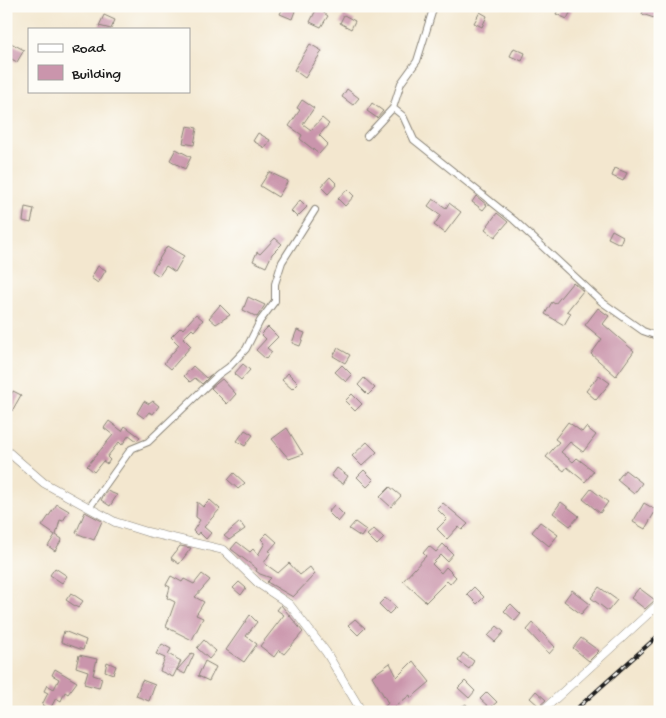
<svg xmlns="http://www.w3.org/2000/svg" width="666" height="718" font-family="'Gochi Hand',sans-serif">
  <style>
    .building { fill: #ca95ac }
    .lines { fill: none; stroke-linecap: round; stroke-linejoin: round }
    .minor-casing { stroke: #888276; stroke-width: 8 }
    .tertiary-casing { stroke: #888276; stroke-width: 9 }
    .minor { stroke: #fff; stroke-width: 6 }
    .tertiary { stroke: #fff; stroke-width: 8 }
    .rail-casing { stroke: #1c1c1c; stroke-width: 4 }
    .rail { stroke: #fdfcf7; stroke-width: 2; stroke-dasharray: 5.5; stroke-linecap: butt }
  </style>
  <rect width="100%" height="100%" fill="#fdfcf7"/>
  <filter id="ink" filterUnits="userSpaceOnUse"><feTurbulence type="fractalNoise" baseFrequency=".02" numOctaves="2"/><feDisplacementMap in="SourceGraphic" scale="10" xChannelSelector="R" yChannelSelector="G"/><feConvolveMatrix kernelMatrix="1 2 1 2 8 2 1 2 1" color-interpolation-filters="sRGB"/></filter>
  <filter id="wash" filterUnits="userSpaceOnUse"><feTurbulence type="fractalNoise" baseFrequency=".0096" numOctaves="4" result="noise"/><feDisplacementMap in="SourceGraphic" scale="20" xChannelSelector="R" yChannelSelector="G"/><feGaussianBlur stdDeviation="1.12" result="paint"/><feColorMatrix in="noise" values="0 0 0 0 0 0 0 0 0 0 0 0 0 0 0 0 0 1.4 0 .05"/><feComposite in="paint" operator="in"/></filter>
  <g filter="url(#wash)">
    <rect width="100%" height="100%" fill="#f3e7cf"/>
    <g id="blocks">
      <!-- building -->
      <path class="building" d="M 284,6 L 295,11 L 292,19 L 280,14 Z
        M 560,6 L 571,11 L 567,19 L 556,14 Z
        M 646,6 L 660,13 L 660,20 L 642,14 Z
        M 317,8 L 328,16 L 321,27 L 310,22 Z
        M 480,12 L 487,16 L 482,27 L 474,23 Z
        M 104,15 L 115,20 L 111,29 L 99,26 Z
        M 344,15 L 355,21 L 351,29 L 340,23 Z
        M 9,42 L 24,50 L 17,62 L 6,56 Z
        M 310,44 L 322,51 L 305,78 L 294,70 Z
        M 514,48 L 525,53 L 522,61 L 510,56 Z
        M 347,89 L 359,98 L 353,105 L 342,97 Z
        M 302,100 L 314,108 L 303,124 L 311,130 L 322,118 L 329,124 L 319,135 L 328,144 L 319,154 L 300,139 L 302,135 L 289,126 L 300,110 L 297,108 Z
        M 372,103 L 383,111 L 377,118 L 367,111 Z
        M 187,126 L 197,128 L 194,145 L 183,143 Z
        M 258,133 L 270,140 L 265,148 L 253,141 Z
        M 176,149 L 191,157 L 185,169 L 170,160 Z
        M 615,168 L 627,173 L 623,181 L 612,176 Z
        M 269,172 L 288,181 L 278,197 L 260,186 Z
        M 330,177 L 337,184 L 328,194 L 321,187 Z
        M 347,189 L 354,196 L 345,206 L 338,199 Z
        M 476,196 L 487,205 L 483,210 L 472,202 Z
        M 433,199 L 446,208 L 449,203 L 461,212 L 445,233 L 434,225 L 441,215 L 428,206 Z
        M 300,200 L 307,207 L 297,217 L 291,211 Z
        M 25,207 L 34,209 L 31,223 L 23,221 Z
        M 497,213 L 508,222 L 495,237 L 485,229 Z
        M 612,230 L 623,236 L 620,244 L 608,238 Z
        M 275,238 L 282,244 L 272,254 L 266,267 L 253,261 L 257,252 L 260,254 Z
        M 167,246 L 184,256 L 175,272 L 166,266 L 159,276 L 152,271 Z
        M 98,266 L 106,270 L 98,283 L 91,278 Z
        M 573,282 L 583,291 L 567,311 L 571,313 L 564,325 L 545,314 L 552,302 L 555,304 Z
        M 248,297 L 265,305 L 257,317 L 243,310 Z
        M 220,305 L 230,315 L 216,324 L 209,318 Z
        M 598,308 L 609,316 L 603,324 L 634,351 L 616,376 L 591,354 L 602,339 L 585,325 Z
        M 196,314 L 203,320 L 194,331 L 192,329 L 183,338 L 191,346 L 171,369 L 164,363 L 179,345 L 171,337 L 181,327 L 183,329 Z
        M 268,327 L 278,337 L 267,348 L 272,352 L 266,359 L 256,350 L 266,339 L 261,334 Z
        M 297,330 L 305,333 L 300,346 L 292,343 Z
        M 338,348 L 350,355 L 345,363 L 333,356 Z
        M 243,364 L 250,370 L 241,380 L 234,374 Z
        M 342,365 L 352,375 L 346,382 L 335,372 Z
        M 193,366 L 206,378 L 212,374 L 202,384 L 195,378 L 190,382 L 184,376 Z
        M 288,373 L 298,383 L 292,389 L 282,380 Z
        M 599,375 L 610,383 L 596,400 L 586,391 Z
        M 364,378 L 375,388 L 368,395 L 358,385 Z
        M 222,379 L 236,394 L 227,404 L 211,388 Z
        M 13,391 L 21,395 L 12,411 L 6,407 L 6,404 Z
        M 352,394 L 362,404 L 355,411 L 345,401 Z
        M 144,401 L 149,404 L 153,401 L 159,406 L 153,414 L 149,412 L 144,418 L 137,413 Z
        M 109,421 L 122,431 L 125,426 L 140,437 L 137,441 L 129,435 L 122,445 L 119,442 L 107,457 L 110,460 L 107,464 L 103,461 L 94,472 L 87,466 L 113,435 L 104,428 Z
        M 568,422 L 582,432 L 586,427 L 596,435 L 583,452 L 570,442 L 561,452 L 573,462 L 577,458 L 594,471 L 585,482 L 567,467 L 564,471 L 546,457 L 559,442 L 555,439 Z
        M 287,428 L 303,454 L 289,459 L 272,439 Z
        M 245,430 L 253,435 L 245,446 L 237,441 Z
        M 367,442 L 377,452 L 362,466 L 352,456 Z
        M 337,468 L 348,476 L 343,484 L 331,476 Z
        M 364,470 L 374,480 L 367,487 L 357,477 Z
        M 625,470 L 642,483 L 634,494 L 617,480 Z
        M 234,473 L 245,483 L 238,489 L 228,480 Z
        M 390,487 L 401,496 L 391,507 L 380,497 Z
        M 591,489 L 608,502 L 600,513 L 583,499 Z
        M 107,491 L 117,495 L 110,506 L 101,500 Z
        M 210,500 L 220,509 L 204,527 L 211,533 L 206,539 L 199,532 L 197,535 L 193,531 L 200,520 L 196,517 L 197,502 L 203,507 Z
        M 561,502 L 579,516 L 570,526 L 553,513 Z
        M 443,503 L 468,524 L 462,530 L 458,527 L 447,539 L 437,529 L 447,519 L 437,509 Z
        M 644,503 L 656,510 L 645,529 L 633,522 Z
        M 57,504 L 69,511 L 63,521 L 60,520 L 56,535 L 62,539 L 55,551 L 48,546 L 55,535 L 42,526 Z
        M 334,505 L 344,515 L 338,522 L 328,512 Z
        M 85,512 L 102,521 L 94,540 L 76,533 Z
        M 240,522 L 245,529 L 229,540 L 224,536 Z
        M 355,522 L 366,530 L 361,537 L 349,529 Z
        M 540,522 L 558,535 L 549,546 L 532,532 Z
        M 374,529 L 384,538 L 377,545 L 367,535 Z
        M 267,533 L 277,542 L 269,551 L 271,552 L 264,563 L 278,573 L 289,563 L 300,575 L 310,567 L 315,574 L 293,597 L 267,582 L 271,578 L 260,574 L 256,571 L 257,569 L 231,549 L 237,542 L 250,552 L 253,549 L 258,555 L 265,543 L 261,539 Z
        M 443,544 L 453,554 L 447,561 L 441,555 L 432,564 L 441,573 L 446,567 L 456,577 L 450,584 L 447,581 L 426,602 L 403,581 L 426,556 L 423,553 L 429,546 L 436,552 Z
        M 180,546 L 191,548 L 179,564 L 171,558 Z
        M 55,568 L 67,576 L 62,583 L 50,575 Z
        M 202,574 L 210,580 L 195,597 L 204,602 L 196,615 L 203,618 L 192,640 L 166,627 L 175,602 L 167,598 L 170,587 L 166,585 L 171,576 L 182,582 L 184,579 L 194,584 Z
        M 239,582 L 246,588 L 241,595 L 233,588 Z
        M 474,587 L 484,597 L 477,604 L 467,594 Z
        M 599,587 L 617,600 L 608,611 L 591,598 Z
        M 639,588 L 655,600 L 645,609 L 631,598 Z
        M 572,590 L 590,604 L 581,614 L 564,601 Z
        M 71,593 L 83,601 L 78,608 L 66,600 Z
        M 385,598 L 396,607 L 389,614 L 379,604 Z
        M 511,604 L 521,614 L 515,621 L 504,611 Z
        M 281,605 L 303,632 L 284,654 L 279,650 L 274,657 L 260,646 L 284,615 L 277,610 Z
        M 250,615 L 257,622 L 246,636 L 257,644 L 244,662 L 226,650 Z
        M 355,619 L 365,628 L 358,635 L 348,625 Z
        M 533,623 L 555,647 L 549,654 L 527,630 Z
        M 497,626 L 504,632 L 495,642 L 488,636 Z
        M 64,631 L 86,640 L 83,650 L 61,642 Z
        M 581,638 L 599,651 L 589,661 L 573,648 Z
        M 204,640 L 216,651 L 209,659 L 197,648 Z
        M 162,644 L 171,649 L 168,654 L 181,661 L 173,677 L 160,671 L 165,658 L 156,654 Z
        M 192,653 L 194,654 L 185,674 L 177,670 Z
        M 463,653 L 474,661 L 469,669 L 458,661 Z
        M 79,655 L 97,659 L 93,675 L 102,678 L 99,688 L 84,684 L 88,671 L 76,667 Z
        M 205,661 L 216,667 L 209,681 L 198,676 Z
        M 413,661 L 430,682 L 411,698 L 410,695 L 388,712 L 380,712 L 388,703 L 372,676 L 390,663 L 397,677 Z
        M 107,662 L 116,666 L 113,674 L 105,671 Z
        M 55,669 L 77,682 L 68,694 L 65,692 L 61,701 L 56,698 L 50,709 L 42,705 L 48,693 L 44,691 L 47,685 L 54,689 L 59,679 L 52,675 Z
        M 142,680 L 155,685 L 149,701 L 136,696 Z
        M 465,681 L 475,691 L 469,698 L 458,688 Z
        M 536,691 L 546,700 L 539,706 L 530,698 Z
        M 487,692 L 497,702 L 490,708 L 480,699 Z
        M 466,704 L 472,712 L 452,712 Z"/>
    </g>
  </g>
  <g filter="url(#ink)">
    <use href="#blocks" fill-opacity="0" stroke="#888276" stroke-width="1"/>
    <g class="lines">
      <defs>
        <path id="minor" d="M 393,108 L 403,116 L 414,140 L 514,220 L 602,302 L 643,331 L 660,337
          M 367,136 L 393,108 L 401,83 L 417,61 L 434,6
          M 89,508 L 131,449 L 148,442 L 218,375 L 229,367 L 246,349 L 260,321 L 275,301 L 275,284 L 282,262 L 315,210"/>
        <path id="tertiary" d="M 6,450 L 44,483 L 115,522 L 147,532 L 224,550 L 259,584 L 289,604 L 326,652 L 362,712
          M 541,712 L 660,603"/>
      </defs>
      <!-- minor casing -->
      <use href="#minor" class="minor-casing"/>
      <!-- tertiary casing -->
      <use href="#tertiary" class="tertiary-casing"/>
      <!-- minor -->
      <use href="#minor" class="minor"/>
      <!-- tertiary -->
      <use href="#tertiary" class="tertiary"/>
      <defs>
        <path id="rail" d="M 573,712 L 660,634"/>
      </defs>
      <!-- rail casing -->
      <use href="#rail" class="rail-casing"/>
      <!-- rail -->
      <use href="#rail" class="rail"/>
    </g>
  </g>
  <!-- margin -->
  <rect width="666" height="718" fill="none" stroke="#fdfcf7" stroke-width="25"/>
  <!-- legend -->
  <rect x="28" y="28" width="162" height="65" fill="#fdfcf7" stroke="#a3a29f"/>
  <rect x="38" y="44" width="25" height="8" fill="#ffffff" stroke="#a3a29f"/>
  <text x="72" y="52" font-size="15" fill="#1c1c1c">Road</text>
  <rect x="38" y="65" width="25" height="15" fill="#ca95ac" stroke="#a3a29f"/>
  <text x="72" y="78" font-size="15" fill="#1c1c1c">Building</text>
</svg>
